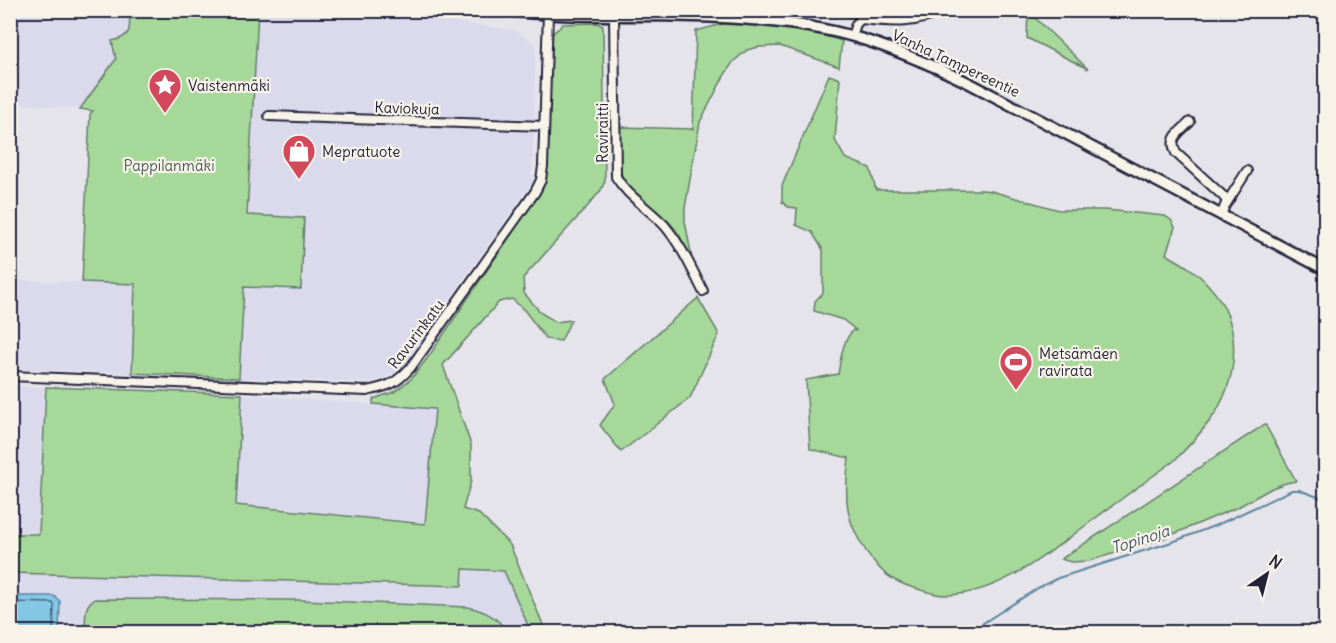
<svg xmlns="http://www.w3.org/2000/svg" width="1336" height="643" font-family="Delius,sans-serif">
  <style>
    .built { fill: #dbdaed }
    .green { fill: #a6d89a; stroke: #647d6a; stroke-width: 1.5 }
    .water { fill: #83c7e4; stroke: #5c85a0; stroke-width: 1.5 }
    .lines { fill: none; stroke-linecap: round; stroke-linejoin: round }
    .shore { stroke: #49647f; stroke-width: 1.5 }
    .stream { stroke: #5c85a0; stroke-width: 2 }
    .minor-casing { stroke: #22223b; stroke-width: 12 }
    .major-casing { stroke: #22223b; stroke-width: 14 }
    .minor { stroke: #f7f3e8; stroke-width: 8 }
    .major { stroke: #f7f3e8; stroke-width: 9 }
    .labels { text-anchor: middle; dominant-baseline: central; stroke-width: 4.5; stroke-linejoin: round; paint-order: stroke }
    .street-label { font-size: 15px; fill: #22223b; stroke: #f7f3e8 }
    .poi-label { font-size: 15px; fill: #22223b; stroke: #f7f3e8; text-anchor: start }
    .park-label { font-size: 15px; fill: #4a5958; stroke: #f7f3e8 }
    .water-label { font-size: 16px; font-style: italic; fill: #3f546e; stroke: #f7f3e8 }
  </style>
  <rect width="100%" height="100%" fill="#e6e4eb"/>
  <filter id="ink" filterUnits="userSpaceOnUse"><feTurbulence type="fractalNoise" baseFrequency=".0167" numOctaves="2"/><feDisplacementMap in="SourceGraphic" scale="12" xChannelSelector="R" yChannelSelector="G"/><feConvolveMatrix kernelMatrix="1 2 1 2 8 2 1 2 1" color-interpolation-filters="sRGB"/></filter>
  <g filter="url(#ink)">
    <!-- built -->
    <path class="built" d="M 11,11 L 149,11 L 93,110 L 20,104 L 20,155 L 11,154 Z
      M 258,11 L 403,11 L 449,21 L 514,30 L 536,44 L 532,183 L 405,362 L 394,373 L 377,381 L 363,382 L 239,378 Z
      M 11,280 L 136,284 L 132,373 L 11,369 Z
      M 11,386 L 46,387 L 39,535 L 11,534 Z
      M 242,394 L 435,409 L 425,525 L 235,505 Z
      M 462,569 L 504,571 L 531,632 L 11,632 L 11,573 L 462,586 Z"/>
    <!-- green -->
    <path class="green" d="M 129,11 L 258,11 L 247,215 L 304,218 L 301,289 L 244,287 L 239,378 L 132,373 L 135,284 L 82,282 L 90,114 L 93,111 L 80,109 L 116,59 L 112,41 C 133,37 130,27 129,11 Z
      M 818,11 L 944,11 L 903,22 L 861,19 Z
      M 1028,11 L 1088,69 L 1027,38 Z
      M 597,23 L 603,26 L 605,181 L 601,190 L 587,207 L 523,278 L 524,293 L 541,313 L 556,322 L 571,320 L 561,341 L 546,339 L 525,311 L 512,299 L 499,302 L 443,365 L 471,445 L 471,481 L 463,509 L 479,514 L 510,545 L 546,632 L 531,632 L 504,571 L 463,569 L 462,586 L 11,573 L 11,534 L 39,534 L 46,387 L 242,394 L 236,505 L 425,524 L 435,409 L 373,404 L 373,399 L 394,392 L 411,379 L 429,356 L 542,189 L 546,177 L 548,158 L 552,34 L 563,24 Z
      M 722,24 C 744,25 766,25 788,28 C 807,30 824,36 842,41 L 839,67 L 780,46 L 759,47 L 747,50 L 733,62 L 724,76 L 700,122 L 685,208 L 685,221 L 692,259 C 685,247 680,233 670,223 C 659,212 628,191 623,178 C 617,165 620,141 620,127 L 693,129 L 696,31 Z
      M 829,75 L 840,79 L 835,140 L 845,158 L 870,168 L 876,190 L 982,190 L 991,191 L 1059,210 L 1106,210 L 1165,216 L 1171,220 L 1175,227 L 1166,254 C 1182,263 1198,272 1210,287 C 1242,322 1239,373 1216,412 C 1204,430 1189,446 1174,461 C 1146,481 1117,502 1089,523 C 1048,553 999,595 945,595 C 936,595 927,592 918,589 C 902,585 886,577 876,564 C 846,528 843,503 849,458 L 810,449 L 806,380 L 838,374 C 841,358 842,342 853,330 L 857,331 L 843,320 L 814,311 L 815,301 L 823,293 L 823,250 L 812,232 L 796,225 L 797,208 L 788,207 L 782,202 L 782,186 Z
      M 698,298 L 719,334 L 690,398 L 621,452 L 600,425 L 615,404 L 605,379 Z
      M 1265,424 L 1296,481 L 1286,483 L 1272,488 L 1238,507 L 1164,538 L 1089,561 L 1071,562 L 1061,559 Z
      M 95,599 L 301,600 L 468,607 C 485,611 498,617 507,632 L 84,632 C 87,620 82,605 95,599 Z"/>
    <!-- water -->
    <path class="water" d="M 11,596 L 54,596 L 60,601 L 59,632 L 11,632 Z"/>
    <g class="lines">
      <!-- shore -->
      <path class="shore" d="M 10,602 L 53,603 L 54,605 L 53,632"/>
      <!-- stream -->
      <path class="stream" d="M 969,632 L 1038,588 L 1058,578 L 1175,541 L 1219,524 L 1292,490 L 1299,490 L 1326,500"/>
      <defs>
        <path id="minor" d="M 614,15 L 616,177 C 628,197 650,209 665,226 C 681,245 692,269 703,291
          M 852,36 L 856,24 L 861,19 C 891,22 916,25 944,10
          M 269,116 L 544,126
          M 1190,122 C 1180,132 1168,138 1176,153 L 1223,196 L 1227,201 L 1221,215
          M 1226,204 L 1247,171
          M 10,376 L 367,391 C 389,386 396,384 411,367 L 535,192 L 541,180 L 543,166 L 548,14"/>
        <path id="major" d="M 501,10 C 571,19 641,13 711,17 C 759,19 809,24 855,37 C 895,49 932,65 969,83 L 1326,270"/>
      </defs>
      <!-- minor casing -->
      <use href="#minor" class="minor-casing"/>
      <!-- major casing -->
      <use href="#major" class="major-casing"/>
      <!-- minor -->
      <use href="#minor" class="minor"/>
      <!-- major -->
      <use href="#major" class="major"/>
    </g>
  </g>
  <!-- icons -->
  <defs>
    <symbol id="sight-pin" viewBox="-11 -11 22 30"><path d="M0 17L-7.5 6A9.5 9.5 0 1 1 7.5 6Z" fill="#d1495b" stroke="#f7f3e8"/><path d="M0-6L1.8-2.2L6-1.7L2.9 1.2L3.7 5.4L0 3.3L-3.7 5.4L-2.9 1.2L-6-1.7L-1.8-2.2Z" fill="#fff"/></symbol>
    <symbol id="shop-pin" viewBox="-11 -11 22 30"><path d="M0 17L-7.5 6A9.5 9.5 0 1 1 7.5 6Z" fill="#d1495b" stroke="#f7f3e8"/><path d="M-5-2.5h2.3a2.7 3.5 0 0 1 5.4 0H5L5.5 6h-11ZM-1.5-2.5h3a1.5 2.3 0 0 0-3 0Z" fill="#fff"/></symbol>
    <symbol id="stadium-pin" viewBox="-11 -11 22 30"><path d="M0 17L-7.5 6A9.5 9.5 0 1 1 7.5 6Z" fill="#d1495b" stroke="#f7f3e8"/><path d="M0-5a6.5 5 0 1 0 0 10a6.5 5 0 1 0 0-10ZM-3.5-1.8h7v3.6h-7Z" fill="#fff"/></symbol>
  </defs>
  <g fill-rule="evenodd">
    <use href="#sight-pin" x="146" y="66" width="38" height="52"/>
    <use href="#shop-pin" x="280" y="132" width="38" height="52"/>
    <use href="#stadium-pin" x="997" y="343" width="38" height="52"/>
  </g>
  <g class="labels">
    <!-- street labels -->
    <g class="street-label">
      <text transform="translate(956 63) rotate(25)">Vanha Tampereentie</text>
      <text transform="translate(407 108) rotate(2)">Kaviokuja</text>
      <text transform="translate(602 133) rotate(-90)">Raviraitti</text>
      <text transform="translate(416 334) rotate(-53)">Ravurinkatu</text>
    </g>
    <!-- poi labels -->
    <g class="poi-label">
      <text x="188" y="85">Vaistenmäki</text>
      <text x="322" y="151">Mepratuote</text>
      <text x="1039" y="353">Metsämäen<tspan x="1039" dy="17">ravirata</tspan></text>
    </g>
    <!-- park labels -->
    <g class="park-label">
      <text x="169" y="165">Pappilanmäki</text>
    </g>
    <!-- water labels -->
    <g class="water-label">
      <text transform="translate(1140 539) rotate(-18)">Topinoja</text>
    </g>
  </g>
  <!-- margin -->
  <rect width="1336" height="643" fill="none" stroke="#f7f3e8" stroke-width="36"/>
  <rect x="18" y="18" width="1300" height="607" fill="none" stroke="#22223b" stroke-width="2" filter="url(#ink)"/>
  <!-- north arrow -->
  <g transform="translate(1267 574) rotate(35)" stroke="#f7f3e8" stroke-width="4.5" paint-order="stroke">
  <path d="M0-4.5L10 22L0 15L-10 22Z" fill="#22223b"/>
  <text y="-9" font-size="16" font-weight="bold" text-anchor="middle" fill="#22223b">N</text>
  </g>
</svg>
